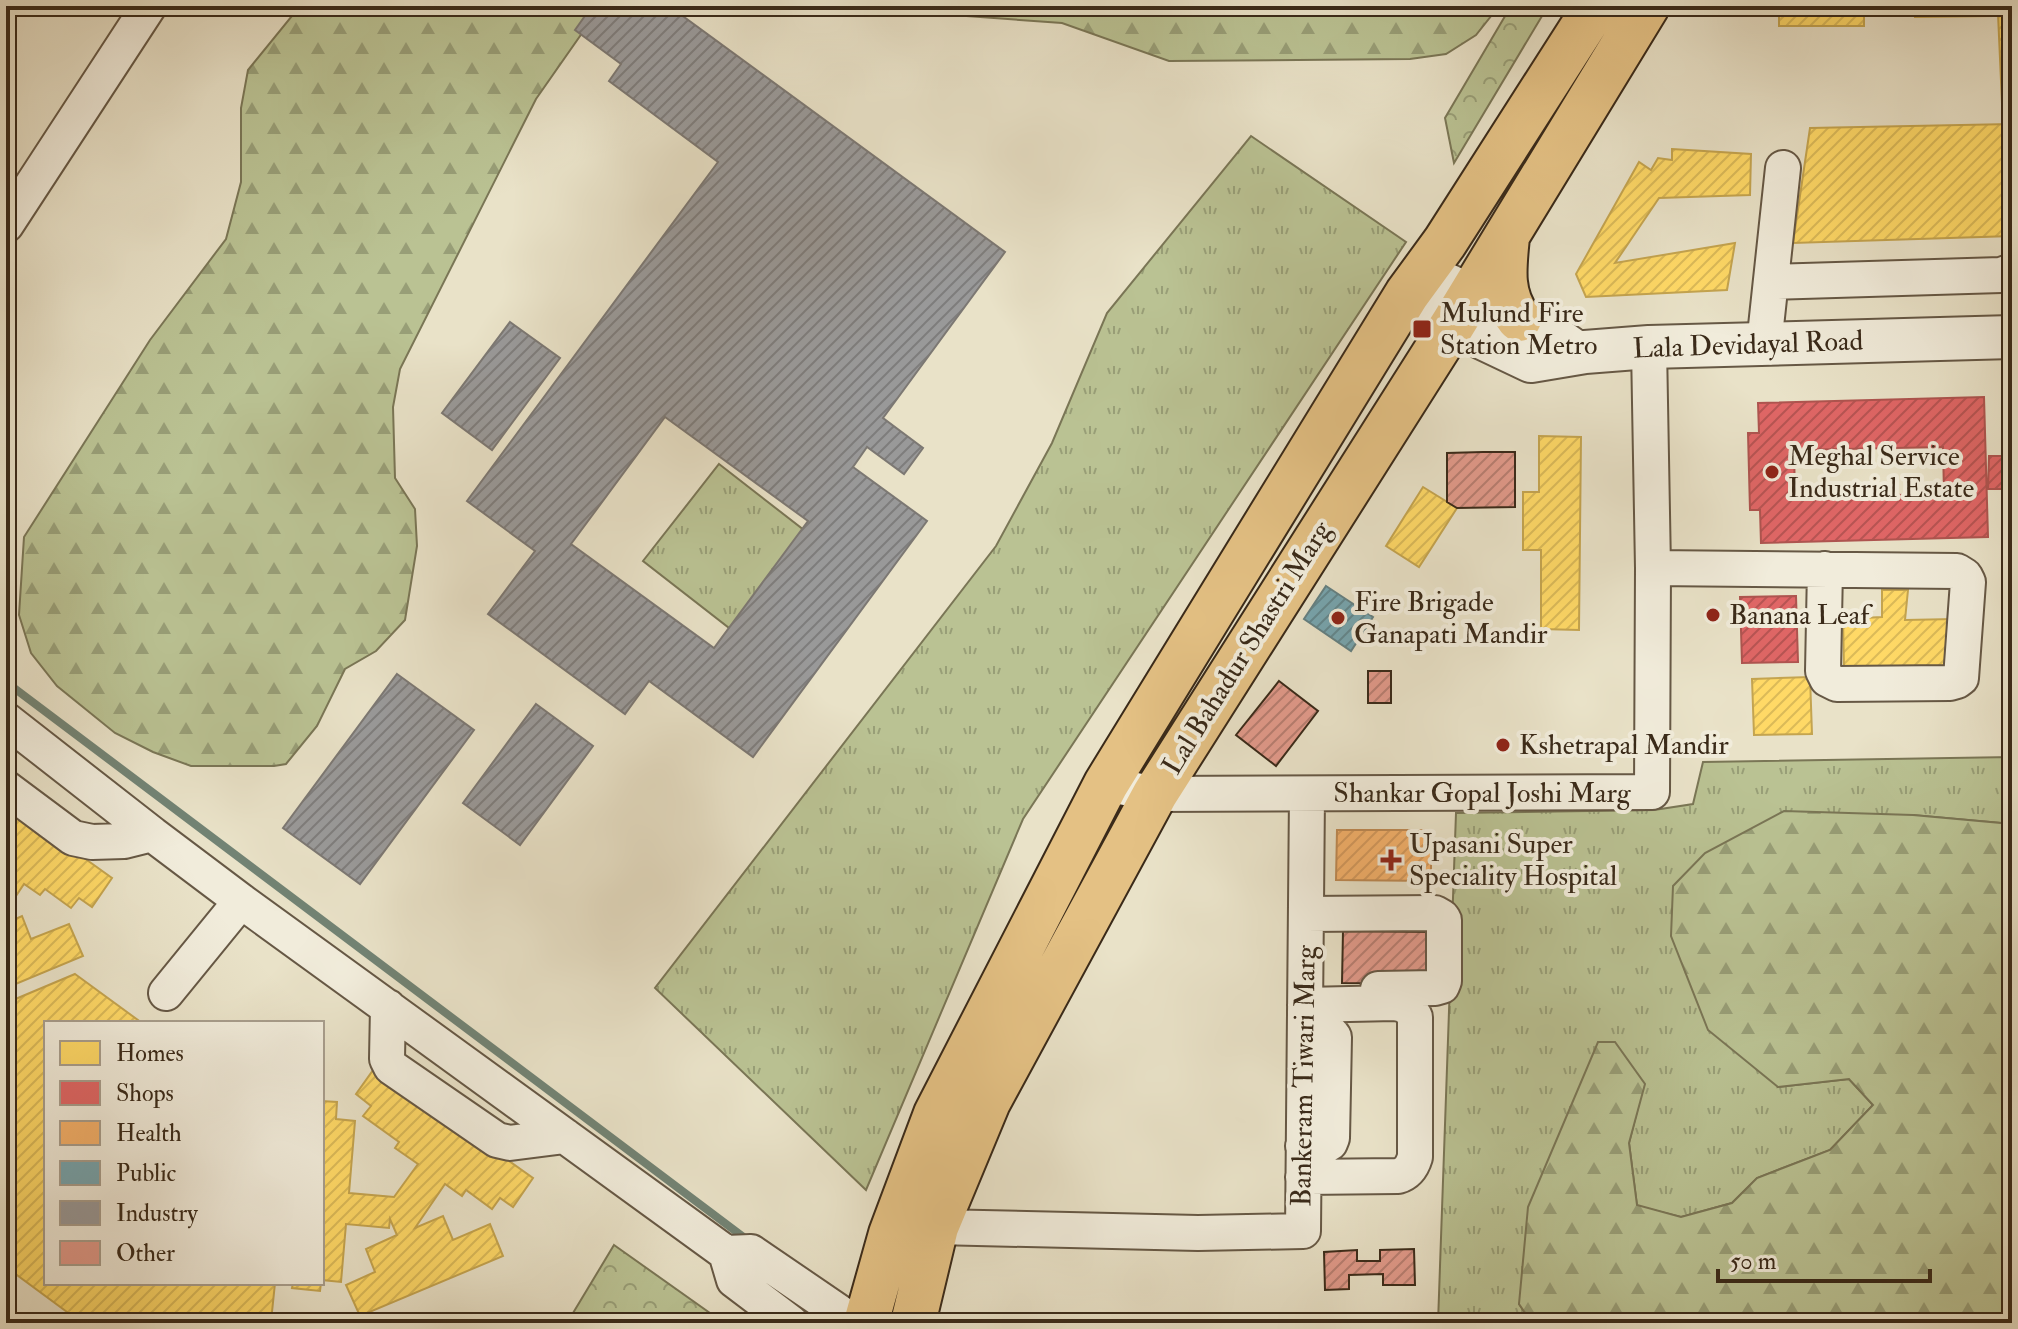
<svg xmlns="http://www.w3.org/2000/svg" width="2018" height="1329" font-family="'IM FELL Double Pica',serif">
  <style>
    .grass { fill: url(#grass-tufts); stroke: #7a7656; stroke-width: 2 }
    .forest { fill: url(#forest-firs); stroke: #7a7656; stroke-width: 2 }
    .park { fill: url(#park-crowns); stroke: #7a7656; stroke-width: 2 }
    .homes { fill: url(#homes-hatch); stroke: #c4a44f; stroke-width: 2 }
    .shops { fill: url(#shops-hatch); stroke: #ae544f; stroke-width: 2; fill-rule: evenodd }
    .health { fill: url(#health-hatch); stroke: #be8952; stroke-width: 2 }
    .public { fill: url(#public-hatch); stroke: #648082; stroke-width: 2 }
    .industry { fill: url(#industry-hatch); stroke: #7c7873; stroke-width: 2; fill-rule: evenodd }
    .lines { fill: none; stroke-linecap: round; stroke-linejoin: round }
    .stream { stroke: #728374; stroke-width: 8 }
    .building { fill: url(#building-hatch); stroke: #3a2a19; stroke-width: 2 }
    .minor-casing { stroke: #665845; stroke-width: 38 }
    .tertiary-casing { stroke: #665845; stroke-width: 46 }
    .primary-casing { stroke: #3a2a19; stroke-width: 48 }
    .minor { stroke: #f1ecdb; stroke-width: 34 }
    .tertiary { stroke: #f1ecdb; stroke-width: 42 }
    .primary { stroke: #e4c184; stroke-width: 44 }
    .poi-dot { fill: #8f2418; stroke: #f1ecdb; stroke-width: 3 }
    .labels { text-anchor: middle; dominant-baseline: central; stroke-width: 8; stroke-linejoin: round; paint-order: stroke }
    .poi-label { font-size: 28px; fill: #3a2a19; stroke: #f1ecdb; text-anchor: start }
    .street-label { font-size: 28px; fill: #3a2a19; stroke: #f1ecdb }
  </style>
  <defs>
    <pattern id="grass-tufts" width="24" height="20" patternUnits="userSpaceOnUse" patternTransform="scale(2)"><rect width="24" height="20" fill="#bac293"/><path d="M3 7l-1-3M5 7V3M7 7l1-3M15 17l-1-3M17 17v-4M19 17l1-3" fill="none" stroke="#989e77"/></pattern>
    <pattern id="forest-firs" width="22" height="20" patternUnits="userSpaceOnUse" patternTransform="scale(2)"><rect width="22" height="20" fill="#bac293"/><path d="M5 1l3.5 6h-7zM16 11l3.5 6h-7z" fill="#989e77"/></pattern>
    <pattern id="park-crowns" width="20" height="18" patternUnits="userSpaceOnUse" patternTransform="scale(2)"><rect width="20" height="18" fill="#bac293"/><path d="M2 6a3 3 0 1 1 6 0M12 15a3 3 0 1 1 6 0" fill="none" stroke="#989e77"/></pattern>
    <pattern id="homes-hatch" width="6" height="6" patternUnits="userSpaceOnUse" patternTransform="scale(2)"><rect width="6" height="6" fill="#ffd966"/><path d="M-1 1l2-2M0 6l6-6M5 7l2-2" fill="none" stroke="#dbba58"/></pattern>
    <pattern id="shops-hatch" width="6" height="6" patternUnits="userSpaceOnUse" patternTransform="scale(2)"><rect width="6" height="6" fill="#e06666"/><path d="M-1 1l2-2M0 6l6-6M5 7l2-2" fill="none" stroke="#b75453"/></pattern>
    <pattern id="health-hatch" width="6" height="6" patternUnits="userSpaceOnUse" patternTransform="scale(2)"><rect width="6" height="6" fill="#f6b26b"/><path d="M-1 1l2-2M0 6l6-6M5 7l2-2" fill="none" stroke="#d4995c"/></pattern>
    <pattern id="public-hatch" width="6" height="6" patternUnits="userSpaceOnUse" patternTransform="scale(2)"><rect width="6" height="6" fill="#76a5af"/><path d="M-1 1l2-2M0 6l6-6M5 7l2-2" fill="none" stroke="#62878e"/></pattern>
    <pattern id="industry-hatch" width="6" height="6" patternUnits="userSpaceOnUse" patternTransform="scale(2)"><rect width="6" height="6" fill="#999"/><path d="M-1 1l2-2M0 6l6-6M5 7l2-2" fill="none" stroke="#7e7d7c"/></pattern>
    <pattern id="building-hatch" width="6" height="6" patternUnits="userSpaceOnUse" patternTransform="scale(2)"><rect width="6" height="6" fill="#e29a8b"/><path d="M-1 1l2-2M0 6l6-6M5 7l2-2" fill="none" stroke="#b87e71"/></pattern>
  </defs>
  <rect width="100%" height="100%" fill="#e9e2c8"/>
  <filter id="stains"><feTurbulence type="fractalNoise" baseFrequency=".0025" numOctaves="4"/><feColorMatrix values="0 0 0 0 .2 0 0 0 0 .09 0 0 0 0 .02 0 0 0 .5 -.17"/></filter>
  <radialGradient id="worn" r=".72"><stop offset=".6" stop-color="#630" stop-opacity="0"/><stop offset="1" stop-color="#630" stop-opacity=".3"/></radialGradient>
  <!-- grass -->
  <path class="grass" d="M 1251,136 L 1406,242 L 1023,819 L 866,1190 L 655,988 L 996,546 L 1052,443 L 1107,313 Z
    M 719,464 L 809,534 L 733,631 L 643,561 Z
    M 2012,757 L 2012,824 L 1913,815 L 1778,1087 L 1849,1079 L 1873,1105 L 1830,1150 L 1757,1178 L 1732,1203 L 1681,1217 L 1637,1206 L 1629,1143 L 1644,1084 L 1519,1304 L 1532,1323 L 1438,1323 L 1456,813 L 1654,810 L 1693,804 L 1703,762 Z"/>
  <!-- forest -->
  <path class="forest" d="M 300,6 L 601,6 L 536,99 L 400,369 L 393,407 L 395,478 L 415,509 L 417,546 L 405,620 L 376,651 L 345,669 L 317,726 L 286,764 L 274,766 L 191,766 L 153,752 L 115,733 L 57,686 L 31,653 L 19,615 L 24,537 L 150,340 L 226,239 L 241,182 L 241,108 L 248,70 Z
    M 863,6 L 1499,6 L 1476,35 L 1446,54 L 1410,59 L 1169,61 L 1062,23 L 870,9 Z
    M 1784,811 L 1913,815 L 2012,824 L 2012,1323 L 1532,1323 L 1519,1304 L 1528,1207 L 1598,1042 L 1615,1042 L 1645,1084 L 1629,1143 L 1637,1205 L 1681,1217 L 1732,1203 L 1757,1178 L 1830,1150 L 1873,1105 L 1849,1079 L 1778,1087 L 1708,1030 L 1671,936 L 1673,886 L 1705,853 Z"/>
  <!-- park -->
  <path class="park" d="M 1511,6 L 1548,6 L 1454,163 L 1445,118 Z
    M 614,1245 L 724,1323 L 567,1323 Z"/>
  <!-- homes -->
  <path class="homes" d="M 1779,6 L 1864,6 L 1864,26 L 1779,26 Z
    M 1915,6 L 1993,6 L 1993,16 L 1915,17 Z
    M 2012,13 L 2012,102 L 2002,103 L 1998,14 Z
    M 2011,124 L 2012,236 L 1793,243 L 1810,128 Z
    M 1672,149 L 1751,154 L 1750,195 L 1659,198 L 1615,263 L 1735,243 L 1727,290 L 1586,297 L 1576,274 L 1639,162 L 1651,170 L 1658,158 L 1672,160 Z
    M 1539,436 L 1581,437 L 1579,630 L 1541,629 L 1541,550 L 1523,550 L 1523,492 L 1539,492 Z
    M 1423,487 L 1457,508 L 1419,567 L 1386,546 Z
    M 1882,590 L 1908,590 L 1905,620 L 1954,619 L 1953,668 L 1844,668 L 1843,619 L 1882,617 Z
    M 1810,677 L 1812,734 L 1754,735 L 1752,679 Z
    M 6,802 L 112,878 L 92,907 L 79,898 L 71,908 L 45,889 L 40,895 L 24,884 L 6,911 Z
    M 22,916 L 31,939 L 69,924 L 83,956 L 6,988 L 6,923 Z
    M 75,974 L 142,1023 L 46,1023 L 46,1283 L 275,1283 L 272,1312 L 288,1323 L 82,1323 L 6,1267 L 6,1003 Z
    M 376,1066 L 533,1178 L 513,1207 L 500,1198 L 492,1209 L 466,1190 L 462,1196 L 445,1184 L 415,1228 L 443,1216 L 453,1240 L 490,1224 L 503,1256 L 360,1316 L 346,1285 L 375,1272 L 366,1249 L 397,1235 L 390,1219 L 389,1228 L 346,1224 L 341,1282 L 322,1280 L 322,1101 L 337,1102 L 336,1119 L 355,1121 L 349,1193 L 394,1197 L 418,1164 L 395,1148 L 399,1142 L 363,1116 L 371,1106 L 356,1094 Z
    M 293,1283 L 321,1283 L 320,1291 L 292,1288 Z"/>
  <!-- shops -->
  <path class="shops" d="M 2011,385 L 2012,489 L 1988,489 L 1989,456 L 2008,456 Z
    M 1984,397 L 1988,537 L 1761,543 L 1760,510 L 1750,510 L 1748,433 L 1759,433 L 1758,403 ZM 1943,447 L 1944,494 L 1795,497 L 1794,450 Z
    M 1796,596 L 1798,662 L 1742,663 L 1740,597 Z"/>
  <!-- health -->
  <path class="health" d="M 1337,830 L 1431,830 L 1431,881 L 1336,880 Z"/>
  <!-- public -->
  <path class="public" d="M 1326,586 L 1373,617 L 1351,651 L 1304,619 Z"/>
  <!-- industry -->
  <path class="industry" d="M 592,6 L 669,6 L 1005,252 L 883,418 L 923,448 L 904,474 L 867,447 L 853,467 L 927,521 L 753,757 L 649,681 L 625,714 L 488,614 L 535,551 L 467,501 L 718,162 L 609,81 L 621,64 L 575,30 ZM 665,417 L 808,521 L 714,648 L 571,544 Z
    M 510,322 L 560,358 L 492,450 L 442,413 Z
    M 397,674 L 474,730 L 360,884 L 283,828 Z
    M 536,704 L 593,746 L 520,845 L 463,803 Z"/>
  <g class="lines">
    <!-- stream -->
    <path class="stream" d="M 6,682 L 750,1242"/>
  </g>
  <!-- building -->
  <path class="building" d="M 1483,452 L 1515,452 L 1515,507 L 1457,508 L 1447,502 L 1447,453 Z
    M 1368,671 L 1391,671 L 1391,703 L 1368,703 Z
    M 1279,681 L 1318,711 L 1276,766 L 1236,735 Z
    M 1343,931 L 1437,932 L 1436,951 L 1426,951 L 1426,961 L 1439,961 L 1439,984 L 1342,983 Z
    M 1414,1249 L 1415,1285 L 1383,1285 L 1383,1274 L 1349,1275 L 1349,1289 L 1325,1290 L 1324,1252 L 1357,1250 L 1357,1261 L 1380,1261 L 1380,1250 Z"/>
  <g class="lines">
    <defs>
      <path id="minor" d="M 6,225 L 149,6
        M 1771,282 L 2001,275 L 2012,271
        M 1764,345 L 1783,168
        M 1653,568 L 1957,571 L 1965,576 L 1968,582 L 1961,678 L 1957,681 L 1950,683 L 1837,684 L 1827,679 L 1823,671 L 1825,569
        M 6,720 L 152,834 L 124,841 L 92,842 L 73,838 L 6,788
        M 1106,784 L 1155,794 L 1652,792 L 1653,568 L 1649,347
        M 152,834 L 241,901 L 726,1253 L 734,1280 L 791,1323
        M 1306,914 L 1435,913 L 1442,917 L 1444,920 L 1444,981 L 1442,986 L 1435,988 L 1378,989
        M 166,993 L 241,901
        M 388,1007 L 387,1059 L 391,1067 L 497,1140 L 510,1143 L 565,1136
        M 1303,1146 L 1325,1146 L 1330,1143 L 1332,1138 L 1334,1037 C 1328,1027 1315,1030 1305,1030
        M 1303,1177 L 1398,1176 C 1408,1173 1412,1167 1415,1157 L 1415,1017 C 1410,1008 1405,1004 1394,1003 L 1305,1005
        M 936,1227 L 1198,1233 L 1303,1231 L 1307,795
        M 726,1253 L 751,1252 L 855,1323"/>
      <path id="tertiary" d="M 1422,273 L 1547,332 L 1577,353
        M 1407,294 L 1453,324 L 1531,361 L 1585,352 L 1649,347 L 2012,337"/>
      <path id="primary" d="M 1507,237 C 1504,267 1500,294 1519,319
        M 866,1323 L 891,1234 L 936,1114 L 1106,784 L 1407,294 L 1445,242 L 1596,6
        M 913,1323 L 936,1227 L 988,1102 L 1155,794 L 1453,324 L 1647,6"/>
    </defs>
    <!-- minor casing -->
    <use href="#minor" class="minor-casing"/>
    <!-- tertiary casing -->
    <use href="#tertiary" class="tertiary-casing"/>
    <!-- primary casing -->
    <use href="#primary" class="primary-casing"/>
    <!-- minor -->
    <use href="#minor" class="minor"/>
    <!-- tertiary -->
    <use href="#tertiary" class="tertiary"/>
    <!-- primary -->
    <use href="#primary" class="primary"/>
  </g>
  <!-- markers -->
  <g class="poi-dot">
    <rect x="1412" y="319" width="20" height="20" rx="4"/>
    <circle cx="1772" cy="472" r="8"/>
    <circle cx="1713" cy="615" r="8"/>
    <circle cx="1338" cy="618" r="8"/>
    <circle cx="1503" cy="745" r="8"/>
    <path d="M1387 848h8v8h8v8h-8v8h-8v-8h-8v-8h8z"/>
  </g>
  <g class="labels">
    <!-- poi labels -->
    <g class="poi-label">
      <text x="1440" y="313">Mulund Fire<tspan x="1440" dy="32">Station Metro</tspan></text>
      <text x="1788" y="456">Meghal Service<tspan x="1788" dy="32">Industrial Estate</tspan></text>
      <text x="1354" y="602">Fire Brigade<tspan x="1354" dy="32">Ganapati Mandir</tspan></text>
      <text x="1729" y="615">Banana Leaf</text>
      <text x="1519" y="745">Kshetrapal Mandir</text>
      <text x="1409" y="844">Upasani Super<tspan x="1409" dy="32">Speciality Hospital</tspan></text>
    </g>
    <!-- street labels -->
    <g class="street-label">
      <text transform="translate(1748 345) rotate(-2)">Lala Devidayal Road</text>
      <text transform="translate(1247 648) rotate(-58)">Lal Bahadur Shastri Marg</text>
      <text x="1482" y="793">Shankar Gopal Joshi Marg</text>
      <text transform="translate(1304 1076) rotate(-89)">Bankeram Tiwari Marg</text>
    </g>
  </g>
  <!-- margin -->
  <rect width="2018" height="1329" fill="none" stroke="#e9e2c8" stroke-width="32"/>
  <rect x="8" y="8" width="2002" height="1313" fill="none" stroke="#3a2a19" stroke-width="4"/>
  <rect x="16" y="16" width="1986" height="1297" fill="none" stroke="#3a2a19" stroke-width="2"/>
  <!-- legend -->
  <rect x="44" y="1021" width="280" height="264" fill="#f1ecdb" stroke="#a89e8d" stroke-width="2"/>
  <rect x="60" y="1041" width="40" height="24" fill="#ffd966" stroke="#a89e8d" stroke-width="2"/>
  <text x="116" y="1061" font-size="24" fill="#3a2a19">Homes</text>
  <rect x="60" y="1081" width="40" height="24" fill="#e06666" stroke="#a89e8d" stroke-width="2"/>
  <text x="116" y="1101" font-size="24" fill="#3a2a19">Shops</text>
  <rect x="60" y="1121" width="40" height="24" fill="#f6b26b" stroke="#a89e8d" stroke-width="2"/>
  <text x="116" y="1141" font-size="24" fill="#3a2a19">Health</text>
  <rect x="60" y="1161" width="40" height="24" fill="#76a5af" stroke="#a89e8d" stroke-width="2"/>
  <text x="116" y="1181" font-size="24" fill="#3a2a19">Public</text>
  <rect x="60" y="1201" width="40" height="24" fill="#999999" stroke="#a89e8d" stroke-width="2"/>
  <text x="116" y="1221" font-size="24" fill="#3a2a19">Industry</text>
  <rect x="60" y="1241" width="40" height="24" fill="#e29a8b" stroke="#a89e8d" stroke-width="2"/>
  <text x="116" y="1261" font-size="24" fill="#3a2a19">Other</text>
  <!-- scale -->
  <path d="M1718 1269v12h212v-12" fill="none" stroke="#3a2a19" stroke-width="4"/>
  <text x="1730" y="1269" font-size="24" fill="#3a2a19" stroke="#f1ecdb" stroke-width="6" paint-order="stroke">50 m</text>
  <rect width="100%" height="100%" filter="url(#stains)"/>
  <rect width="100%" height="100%" fill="url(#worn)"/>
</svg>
